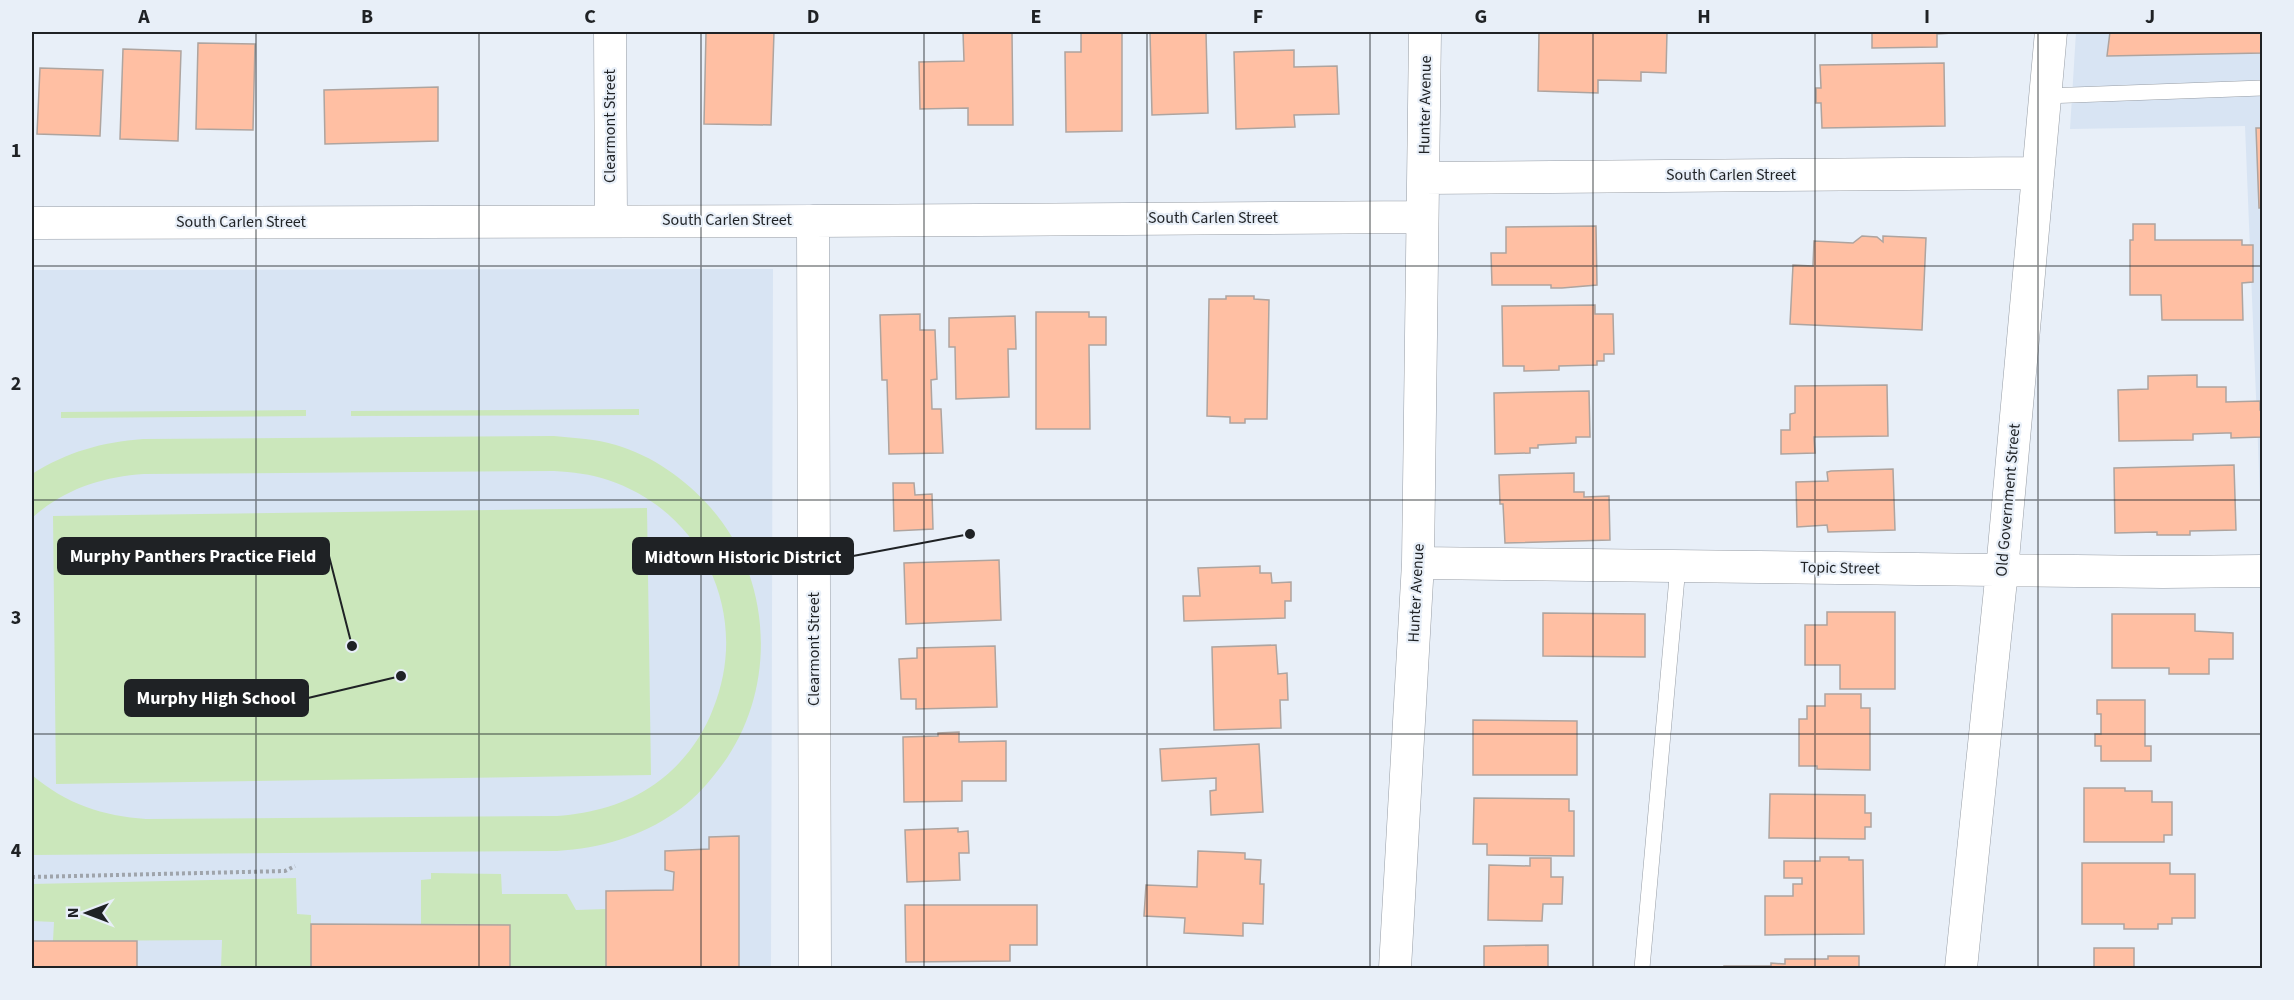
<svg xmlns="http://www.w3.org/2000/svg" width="2294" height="1000" font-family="'Source Sans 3',sans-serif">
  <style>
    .built { fill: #d8e4f3 }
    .green { fill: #cbe7bb }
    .building { fill: #ffbfa3; stroke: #aea49f; stroke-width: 1.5 }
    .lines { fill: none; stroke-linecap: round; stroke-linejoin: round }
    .service-casing { stroke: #979da5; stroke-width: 16 }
    .minor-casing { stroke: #979da5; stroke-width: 33 }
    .path { stroke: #9fa4ab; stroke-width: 4; stroke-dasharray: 3 3; stroke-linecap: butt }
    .service { stroke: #fff; stroke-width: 15 }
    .minor { stroke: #fff; stroke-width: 32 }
    .grid { fill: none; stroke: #1f2225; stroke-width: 1.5; stroke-opacity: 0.55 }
    .labels { text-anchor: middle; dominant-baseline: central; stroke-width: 4.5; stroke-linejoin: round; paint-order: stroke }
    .street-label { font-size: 16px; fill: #1f2225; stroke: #e8eff8 }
    .leader { fill: none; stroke: #1f2225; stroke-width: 2 }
    .callout-dot { fill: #1f2225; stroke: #e8eff8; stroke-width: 2 }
    .callout { fill: #1f2225; stroke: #1f2225; stroke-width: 2 }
    .callout-label { font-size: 18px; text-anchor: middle; font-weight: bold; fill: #fff }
    .neatline { fill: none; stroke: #1f2225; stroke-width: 2 }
    .grid-label { font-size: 20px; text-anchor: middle; font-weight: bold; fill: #1f2225 }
  </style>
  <rect width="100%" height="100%" fill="#e8eff8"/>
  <!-- built -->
  <path class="built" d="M 2076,32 L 2262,32 L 2262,544 L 2245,126 L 2070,129 Z
    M 773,269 L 771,968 L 32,968 L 32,270 Z"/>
  <!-- green -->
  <path class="green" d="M 639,409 L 639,415 L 351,416 L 351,411 Z
    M 306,410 L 306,416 L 61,418 L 61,412 Z
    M 554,436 C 575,438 596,439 616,445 C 653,456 685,479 710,507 C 776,581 778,698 715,774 C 704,788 691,802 676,812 C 640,837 601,848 557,851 L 32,855 L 32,775 C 66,804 103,816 146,819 L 557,816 C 593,813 625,805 655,784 C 681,766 702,738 713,709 C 751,616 704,512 608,480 C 591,474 572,472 554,471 L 144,474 C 102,477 64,489 32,518 L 32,474 C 67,452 102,442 143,439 Z
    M 647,508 L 651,775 L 56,784 L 53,516 Z
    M 431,873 L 501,874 L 502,894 L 567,894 L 576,910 L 606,909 L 606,968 L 510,968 L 509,925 L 421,925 L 421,880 L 431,879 Z
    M 296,878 L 297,914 L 311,915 L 311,968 L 221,968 L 222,940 L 53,941 L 54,922 L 32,921 L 32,884 Z"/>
  <!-- building -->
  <path class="building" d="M 706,32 L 774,32 L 771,125 L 704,124 Z
    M 963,32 L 1012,32 L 1013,125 L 968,125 L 968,108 L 920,109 L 919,62 L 964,61 Z
    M 1081,32 L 1122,32 L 1122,131 L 1066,132 L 1065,52 L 1081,52 Z
    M 1150,32 L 1206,32 L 1208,113 L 1152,115 Z
    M 1539,32 L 1667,32 L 1666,73 L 1641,72 L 1641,81 L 1598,80 L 1598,93 L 1538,91 Z
    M 1872,32 L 1952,32 L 1952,33 L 1937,34 L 1937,47 L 1872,48 Z
    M 2110,32 L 2262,32 L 2262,53 L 2107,56 Z
    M 198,43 L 255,44 L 253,130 L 196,129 Z
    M 123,49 L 181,51 L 178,141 L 120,139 Z
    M 1294,50 L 1294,67 L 1337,66 L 1339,114 L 1294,115 L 1295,127 L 1236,129 L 1234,52 Z
    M 1944,63 L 1945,126 L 1822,128 L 1821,103 L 1816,103 L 1816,88 L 1821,88 L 1820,65 Z
    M 40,68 L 103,70 L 100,136 L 37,134 Z
    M 438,87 L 438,141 L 325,144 L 324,90 Z
    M 2256,128 L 2262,128 L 2262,208 L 2259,208 Z
    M 2133,224 L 2155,224 L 2155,240 L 2242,240 L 2242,245 L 2253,245 L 2253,282 L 2242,283 L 2243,320 L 2162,320 L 2161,295 L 2130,295 L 2130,240 L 2133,240 Z
    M 1596,226 L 1597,285 L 1562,288 L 1551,288 L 1551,285 L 1492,285 L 1491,253 L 1506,253 L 1506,227 Z
    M 1862,236 L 1877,237 L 1883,242 L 1883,236 L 1926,238 L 1922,330 L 1790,324 L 1793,265 L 1813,266 L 1814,241 L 1853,243 Z
    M 1226,296 L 1254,296 L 1254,299 L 1269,300 L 1267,419 L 1245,419 L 1245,423 L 1230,423 L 1230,417 L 1207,416 L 1209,299 L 1226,299 Z
    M 1595,305 L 1595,314 L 1613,314 L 1614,354 L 1604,354 L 1604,361 L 1597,361 L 1597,365 L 1559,366 L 1559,370 L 1524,371 L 1524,366 L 1503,366 L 1502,306 Z
    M 1036,312 L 1089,312 L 1089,317 L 1106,317 L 1106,345 L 1089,345 L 1090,429 L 1036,429 Z
    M 920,314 L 920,330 L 935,330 L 937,379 L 931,380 L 932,409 L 941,409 L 943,453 L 889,454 L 887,380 L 882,380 L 880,315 Z
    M 1015,316 L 1016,349 L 1008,349 L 1009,397 L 956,399 L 955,347 L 949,347 L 949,318 Z
    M 2197,375 L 2197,387 L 2226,387 L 2226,402 L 2260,401 L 2260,410 L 2262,410 L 2262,437 L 2231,438 L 2231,433 L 2226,433 L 2193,434 L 2193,440 L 2119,441 L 2118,390 L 2148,389 L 2148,376 Z
    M 1887,385 L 1888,436 L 1814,437 L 1815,453 L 1781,454 L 1781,430 L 1790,430 L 1790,414 L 1795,413 L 1795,386 Z
    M 1589,391 L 1590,437 L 1576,437 L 1576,443 L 1538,445 L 1538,448 L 1530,448 L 1530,453 L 1495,454 L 1494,393 Z
    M 2234,465 L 2236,530 L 2190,531 L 2190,535 L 2157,535 L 2157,532 L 2115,533 L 2114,468 Z
    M 1893,469 L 1895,530 L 1828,532 L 1827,525 L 1797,527 L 1796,482 L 1828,481 L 1827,472 L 1831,471 Z
    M 1574,473 L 1574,492 L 1584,492 L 1584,497 L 1609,496 L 1610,540 L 1505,543 L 1503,504 L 1500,504 L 1499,475 Z
    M 893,483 L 914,483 L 915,495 L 932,494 L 933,529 L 894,531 Z
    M 999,560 L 1001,620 L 906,624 L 904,563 Z
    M 1260,566 L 1260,573 L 1271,573 L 1272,583 L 1291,582 L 1291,601 L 1285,601 L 1285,618 L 1184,621 L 1183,596 L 1200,596 L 1198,568 Z
    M 1827,612 L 1895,612 L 1895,689 L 1840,689 L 1840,665 L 1805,665 L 1805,625 L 1827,625 Z
    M 1543,613 L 1645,614 L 1645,657 L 1543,656 Z
    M 2112,614 L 2195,614 L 2195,631 L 2233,633 L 2233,659 L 2209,659 L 2209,674 L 2169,674 L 2169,668 L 2112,668 Z
    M 1276,645 L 1278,674 L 1287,673 L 1288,700 L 1280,700 L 1281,728 L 1214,730 L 1212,647 Z
    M 995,646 L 997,707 L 916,709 L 916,699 L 901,699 L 899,659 L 917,658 L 917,648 Z
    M 1825,694 L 1861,694 L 1861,708 L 1870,708 L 1870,770 L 1817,769 L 1817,766 L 1799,766 L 1799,719 L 1807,719 L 1807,706 L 1825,706 Z
    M 2097,700 L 2145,700 L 2145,746 L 2151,746 L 2151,761 L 2101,761 L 2101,746 L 2095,746 L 2095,734 L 2101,734 L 2101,714 L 2097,714 Z
    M 1473,720 L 1577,721 L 1577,775 L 1473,775 Z
    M 959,732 L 959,742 L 1006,741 L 1006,781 L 962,781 L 962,801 L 904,802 L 903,737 L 938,736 L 938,733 Z
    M 1259,744 L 1263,812 L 1211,815 L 1210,791 L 1216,790 L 1216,778 L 1162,781 L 1160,749 Z
    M 2084,788 L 2125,788 L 2125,791 L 2152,791 L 2152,802 L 2172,802 L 2172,835 L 2164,835 L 2164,842 L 2084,842 Z
    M 1770,794 L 1865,795 L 1865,813 L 1871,813 L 1871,827 L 1865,827 L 1865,839 L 1769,838 Z
    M 1474,798 L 1569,799 L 1569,811 L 1574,811 L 1574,856 L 1487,855 L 1487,844 L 1473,844 Z
    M 958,828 L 958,832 L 968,831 L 969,853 L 959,853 L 960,880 L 907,882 L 905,830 Z
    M 739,836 L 739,968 L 606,968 L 606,891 L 673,890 L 674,872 L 665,870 L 665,851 L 709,849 L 709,837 Z
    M 1198,851 L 1245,853 L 1245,859 L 1261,860 L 1260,884 L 1264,884 L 1263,924 L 1243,923 L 1243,936 L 1184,933 L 1185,918 L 1144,916 L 1146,885 L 1197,887 Z
    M 1820,857 L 1849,857 L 1849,860 L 1863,860 L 1864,934 L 1765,935 L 1765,896 L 1793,896 L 1793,884 L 1802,884 L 1802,878 L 1784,878 L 1784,861 L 1820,861 Z
    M 1530,858 L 1551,858 L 1551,877 L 1563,877 L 1562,904 L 1543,904 L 1542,921 L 1488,920 L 1489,865 L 1530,866 Z
    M 2082,863 L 2170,863 L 2170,874 L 2195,874 L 2195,918 L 2172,918 L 2172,924 L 2158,924 L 2158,929 L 2124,929 L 2124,924 L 2082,924 Z
    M 905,905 L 1037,905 L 1037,945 L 1010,945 L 1010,961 L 906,962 Z
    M 311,924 L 510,925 L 510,968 L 311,968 Z
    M 32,941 L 137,941 L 137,968 L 32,968 Z
    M 1548,945 L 1548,968 L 1484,968 L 1484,946 Z
    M 2094,948 L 2134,948 L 2134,968 L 2094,968 Z
    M 1828,956 L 1859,956 L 1859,968 L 1724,968 L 1724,966 L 1771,966 L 1771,963 L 1785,964 L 1785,959 L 1828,959 Z"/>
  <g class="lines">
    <defs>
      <path id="service" d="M 2045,96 L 2262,88
        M 1642,968 L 1678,566"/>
      <path id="minor" d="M 610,32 L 611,220
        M 1424,178 L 2038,173
        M 813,221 L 815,968
        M 32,223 L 813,221 L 1422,217
        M 1418,563 L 2163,572 L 2262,571
        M 1395,968 L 1418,563 L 1425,32
        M 1961,968 L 2002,570 L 2051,32"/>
    </defs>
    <!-- service casing -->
    <use href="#service" class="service-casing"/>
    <!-- minor casing -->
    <use href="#minor" class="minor-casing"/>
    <!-- path -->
    <path class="path" d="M 32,877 L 285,871 L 295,866"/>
    <!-- service -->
    <use href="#service" class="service"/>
    <!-- minor -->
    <use href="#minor" class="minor"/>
  </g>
  <!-- grid -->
  <path class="grid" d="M 256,32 L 256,968M 479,32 L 479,968M 701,32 L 701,968M 924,32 L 924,968M 1147,32 L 1147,968M 1370,32 L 1370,968M 1593,32 L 1593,968M 1815,32 L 1815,968M 2038,32 L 2038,968M 32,266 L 2262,266M 32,500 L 2262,500M 32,734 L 2262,734"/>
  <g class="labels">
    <!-- street labels -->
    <g class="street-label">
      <text transform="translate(1425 105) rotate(-89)">Hunter Avenue</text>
      <text transform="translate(610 126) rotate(-90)">Clearmont Street</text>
      <text x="1731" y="175">South Carlen Street</text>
      <text x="1213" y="218">South Carlen Street</text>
      <text x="727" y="220">South Carlen Street</text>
      <text x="241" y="222">South Carlen Street</text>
      <text transform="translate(2008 500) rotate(-85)">Old Government Street</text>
      <text transform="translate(1840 568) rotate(1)">Topic Street</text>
      <text transform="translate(1416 593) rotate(-87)">Hunter Avenue</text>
      <text transform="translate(814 649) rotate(-90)">Clearmont Street</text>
    </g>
  </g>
  <!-- callouts -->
  <path class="leader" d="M352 646L329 556M970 534L853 556M401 676L308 698"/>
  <g class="callout-dot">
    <circle cx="352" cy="646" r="6"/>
    <circle cx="970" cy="534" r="6"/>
    <circle cx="401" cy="676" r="6"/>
  </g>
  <g class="callout">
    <rect x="58" y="538" width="271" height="36" rx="6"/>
    <rect x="633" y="538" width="220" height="36" rx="6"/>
    <rect x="125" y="680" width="183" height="36" rx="6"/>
  </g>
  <g class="callout-label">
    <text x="193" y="562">Murphy Panthers Practice Field</text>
    <text x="743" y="563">Midtown Historic District</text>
    <text x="216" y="704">Murphy High School</text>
  </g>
  <!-- border -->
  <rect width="2294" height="1000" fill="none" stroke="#e8eff8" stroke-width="66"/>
  <!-- north arrow -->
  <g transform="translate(87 913) rotate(270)" stroke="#e8eff8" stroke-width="4.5" paint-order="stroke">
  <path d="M0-4.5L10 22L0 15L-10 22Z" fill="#1f2225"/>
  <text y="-9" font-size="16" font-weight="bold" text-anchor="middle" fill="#1f2225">N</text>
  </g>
  <rect x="33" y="33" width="2228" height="934" class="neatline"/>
  <g class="grid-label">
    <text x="144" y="23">A</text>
    <text x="367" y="23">B</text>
    <text x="590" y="23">C</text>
    <text x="813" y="23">D</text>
    <text x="1036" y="23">E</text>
    <text x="1258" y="23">F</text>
    <text x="1481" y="23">G</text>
    <text x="1704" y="23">H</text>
    <text x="1927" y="23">I</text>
    <text x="2150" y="23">J</text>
    <text x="16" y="157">1</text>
    <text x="16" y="390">2</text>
    <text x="16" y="624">3</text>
    <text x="16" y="857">4</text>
  </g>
</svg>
